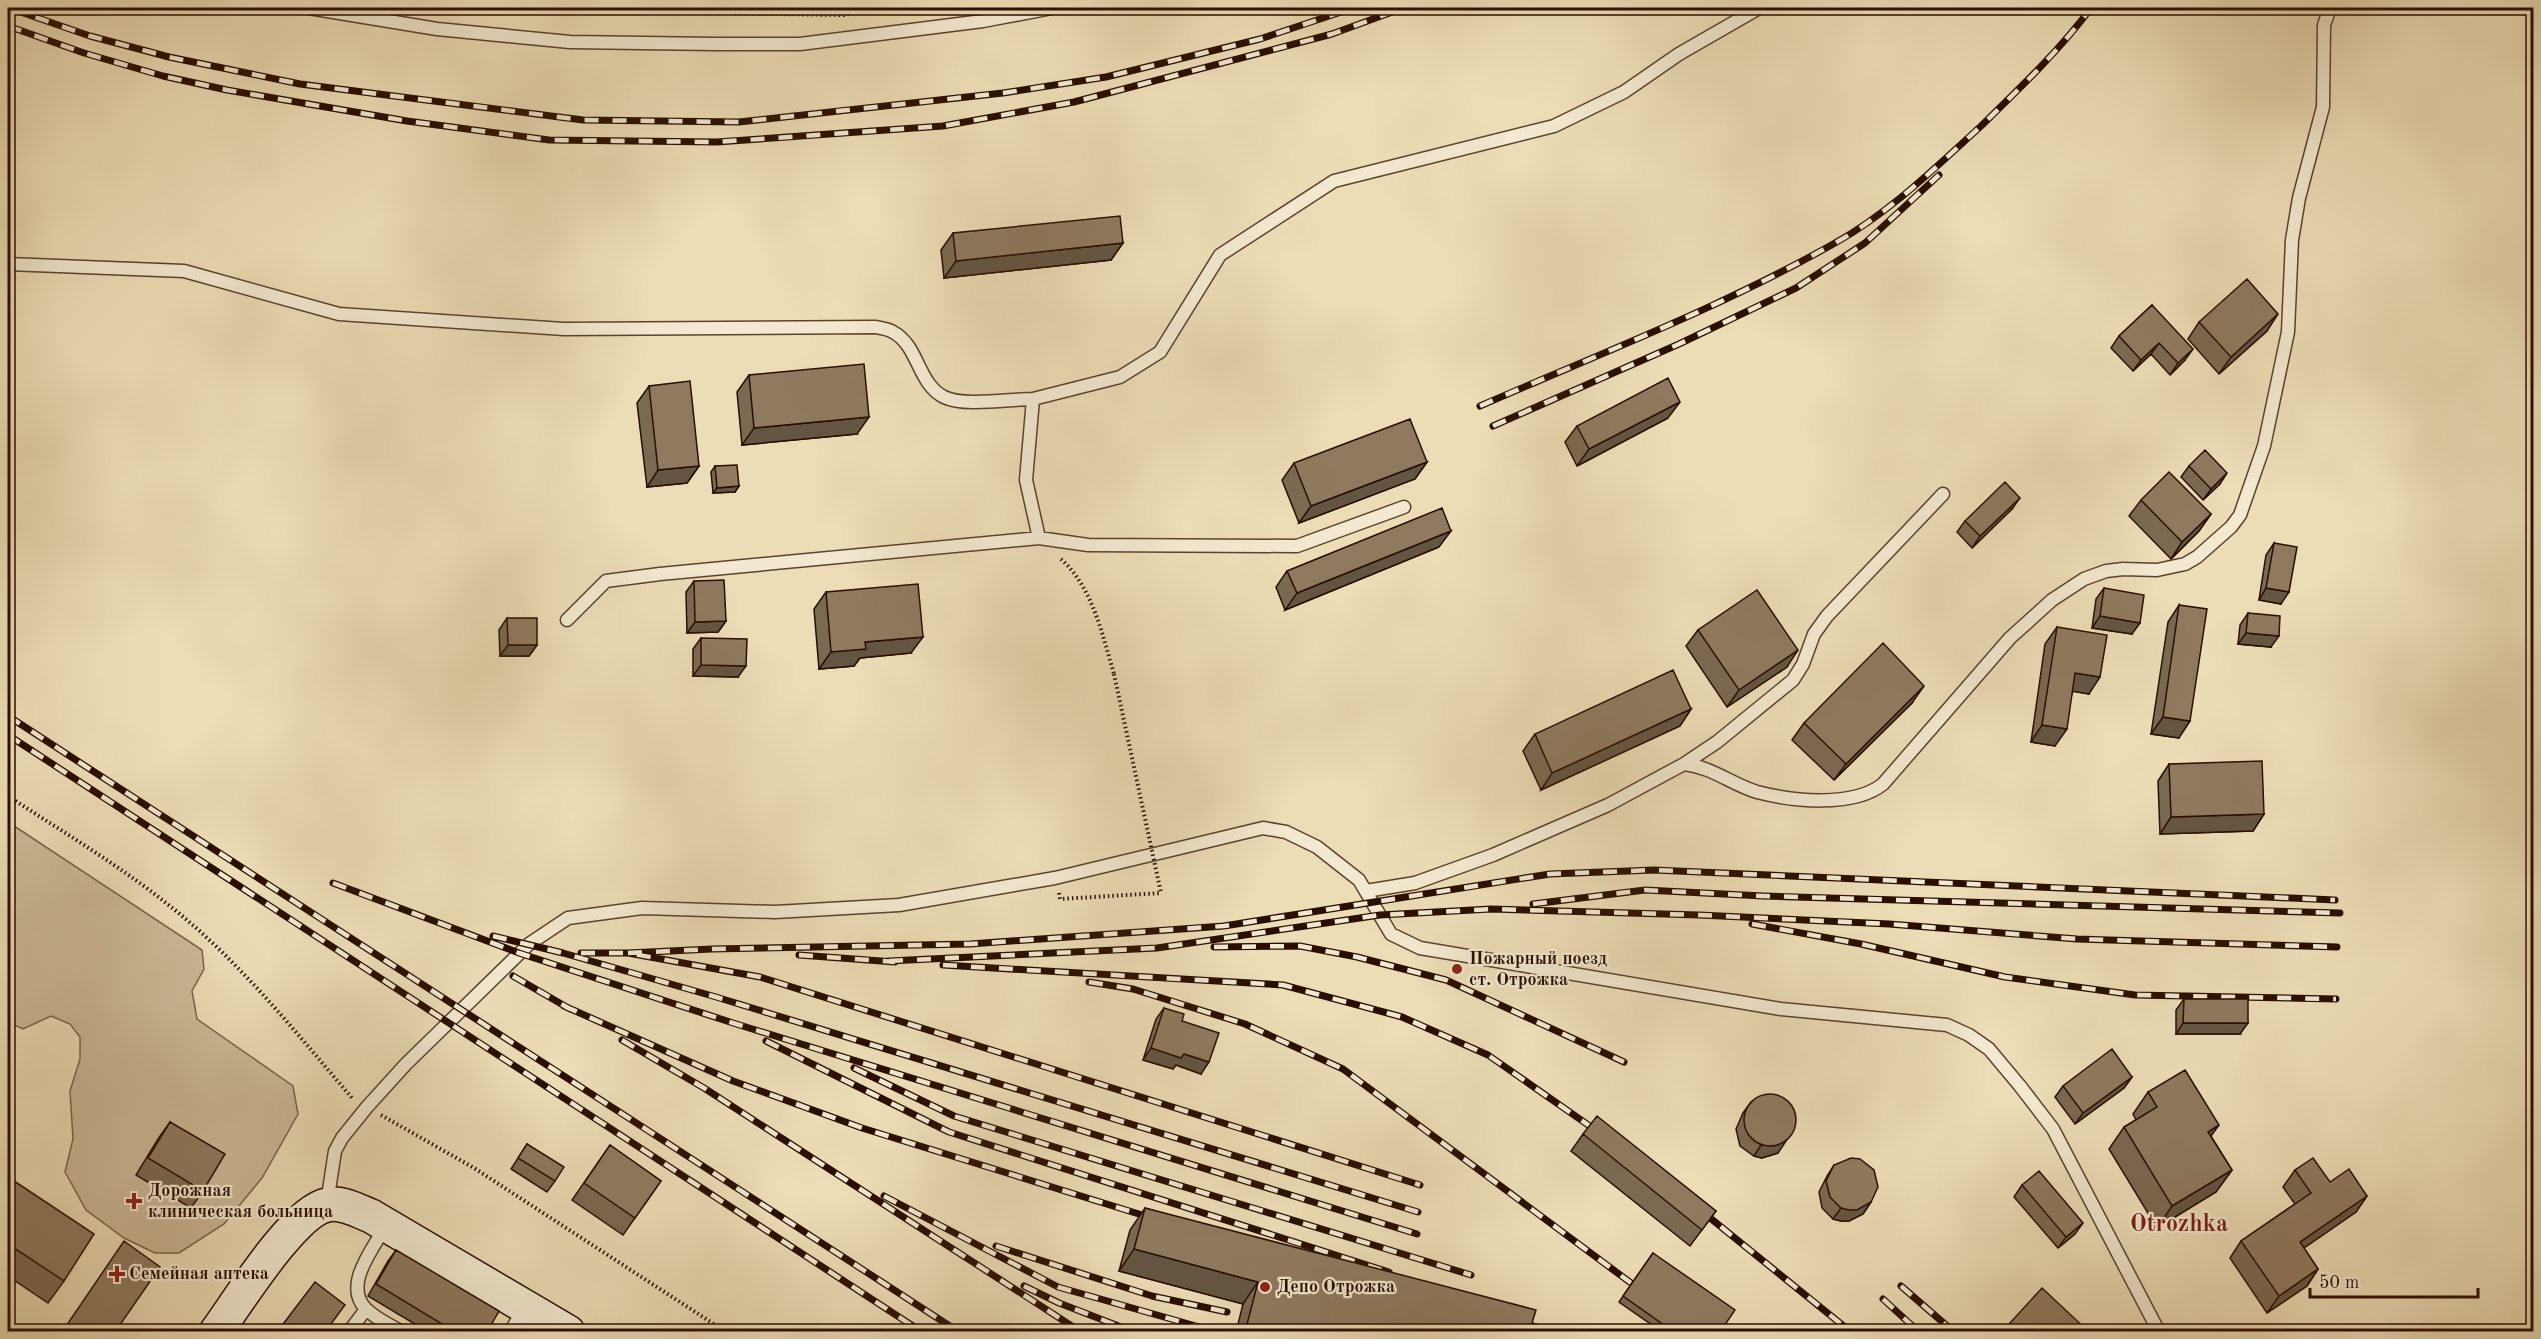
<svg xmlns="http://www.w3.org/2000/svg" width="2541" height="1339" font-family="'Old Standard TT',serif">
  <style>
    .green { fill: #ccba98; stroke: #7a644c; stroke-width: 1.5 }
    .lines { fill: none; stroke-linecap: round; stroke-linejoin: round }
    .lane-casing { stroke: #5a422e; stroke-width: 15 }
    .secondary-casing { stroke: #290e00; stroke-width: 36 }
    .path { stroke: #290e00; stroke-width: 4; stroke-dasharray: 1.5 3; stroke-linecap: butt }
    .lane { stroke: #f3e9d0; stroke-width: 12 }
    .secondary { stroke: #f3e9d0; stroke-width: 33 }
    .rail-casing { stroke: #290e00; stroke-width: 7 }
    .rail { stroke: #f3e9d0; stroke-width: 4.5; stroke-dasharray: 14; stroke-linecap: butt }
    .path-bridge { stroke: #290e00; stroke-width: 4; stroke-dasharray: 1.5 3; stroke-linecap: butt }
    .wall { fill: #7b6952; stroke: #290e00; stroke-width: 1.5 }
    .shaded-wall { fill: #645542; stroke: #290e00; stroke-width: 1.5 }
    .building { fill: #8f7a5f; stroke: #290e00; stroke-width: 1.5 }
    .poi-dot { fill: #8f2418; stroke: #f3e9d0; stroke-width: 2 }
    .labels { text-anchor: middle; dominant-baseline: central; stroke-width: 4.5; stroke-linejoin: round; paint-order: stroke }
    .poi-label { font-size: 18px; font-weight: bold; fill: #290e00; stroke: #f3e9d0; text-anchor: start }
    .district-label { font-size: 24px; font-weight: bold; fill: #7a1f14; stroke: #f3e9d0 }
  </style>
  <rect width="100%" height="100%" fill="#edddb7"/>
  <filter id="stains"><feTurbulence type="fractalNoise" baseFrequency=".00333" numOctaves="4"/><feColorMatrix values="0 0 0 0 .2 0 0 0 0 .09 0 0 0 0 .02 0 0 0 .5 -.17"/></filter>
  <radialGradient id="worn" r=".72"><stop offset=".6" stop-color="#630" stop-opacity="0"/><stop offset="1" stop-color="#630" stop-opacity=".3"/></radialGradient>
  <!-- green -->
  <path class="green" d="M 8,822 L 202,950 L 204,969 L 192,991 L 197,1019 L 293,1086 L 298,1114 L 262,1178 L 224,1224 L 179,1253 L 155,1253 L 124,1238 L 86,1210 L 65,1172 L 73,1139 L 70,1091 L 80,1059 L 80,1037 L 70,1024 L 51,1016 L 23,1029 L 8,1022 Z"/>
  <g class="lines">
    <defs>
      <path id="lane" d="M 309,8 L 437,29 L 570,42 L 715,44 L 800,44 L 983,21 L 1052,8
        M 8,264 L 184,271 L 339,314 L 564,329 L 875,327 C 881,328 888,329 893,332 C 919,346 917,383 944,397 C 964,407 1010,399 1033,399
        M 1404,507 L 1297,546 L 1088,545 L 1039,538 L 1026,480 L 1033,399 L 1120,377 L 1160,352 L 1220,255 L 1334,181 L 1554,126 L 1624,92 L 1679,54 L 1759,8
        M 567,620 L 606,581 L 660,574 L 1039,538
        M 1684,764 C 1712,767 1731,784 1757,792 C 1792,801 1853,808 1883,784 L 2010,638 L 2052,600 L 2084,579 L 2106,571 L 2123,569 L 2157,570 L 2185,564 L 2197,557 L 2231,527 L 2240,515 L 2264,446 L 2288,332 L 2292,240 L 2299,198 L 2323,107 L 2324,25 L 2330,8
        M 1366,891 L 1415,883 L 1493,855 L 1608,805 L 1684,764 L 1717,742 L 1793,680 L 1803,664 L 1814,634 L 1827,616 L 1943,494
        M 327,1203 L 335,1151 L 342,1138 L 367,1107 L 406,1064 L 529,944 L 568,918 L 642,908 L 775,912 L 899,905 L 1055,878 L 1263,828 L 1286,832 L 1317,847 L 1359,880 L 1391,934 L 1420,948 L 1781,1009 L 1947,1025 L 1969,1035 L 1989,1049 L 2020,1086 L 2053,1129 L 2159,1332
        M 386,1225 C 374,1248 342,1285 366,1309 C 376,1319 390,1325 402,1332
        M 349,1332 L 366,1309
        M 510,1332 L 525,1307"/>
      <path id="secondary" d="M 216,1332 C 238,1302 293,1212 327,1205 C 342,1201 358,1211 371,1216 L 568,1332"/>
    </defs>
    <!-- lane casing -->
    <use href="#lane" class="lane-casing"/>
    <!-- secondary casing -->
    <use href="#secondary" class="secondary-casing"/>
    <!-- path -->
    <path class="path" d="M 537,8 L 639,12 L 844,15 L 881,8
      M 1061,559 C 1093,588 1102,634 1114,674
      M 8,796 C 66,834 127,870 181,915 C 245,968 298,1035 352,1098
      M 1059,893 L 1060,899 L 1161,893
      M 381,1115 L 474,1168 L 726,1332"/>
    <!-- lane -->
    <use href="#lane" class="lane"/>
    <!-- secondary -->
    <use href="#secondary" class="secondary"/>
    <defs>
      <path id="rail" d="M 9,8 L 90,36 L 169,57 L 300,84 L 583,120 L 739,122 L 1003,93 L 1106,77 L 1260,39 L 1353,8
        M 8,26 L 84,53 L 163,76 L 227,90 L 407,121 L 549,140 L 717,142 L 943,126 L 1074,102 L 1332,34 L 1403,8
        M 1480,406 C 1599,354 1722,307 1835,243 C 1889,213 1935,168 1980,127 C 2019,89 2059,51 2091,8
        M 1493,426 L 1679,344 L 1796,288 L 1865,243 L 1939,175
        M 8,716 L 959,1332
        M 8,735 L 922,1332
        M 333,883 L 519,953 L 733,1023 L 1417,1234
        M 1533,904 L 1645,890 L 1763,896 L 2340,913
        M 1752,924 L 1861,944 L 2005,977 L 2135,995 L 2336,999
        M 493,936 L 563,953 L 716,997 L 1418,1212
        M 1214,947 L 1300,946 L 1357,957 L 1446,980 L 1624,1062
        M 581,953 L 628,953 L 760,977 L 1420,1185
        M 628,953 L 712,949 L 970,944 L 1224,926 L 1550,874 L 1654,870 L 2335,900
        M 799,955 L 895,962
        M 889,961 L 1157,948 L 1380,915 L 1491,909 L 1699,915 L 1889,924 L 2077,939 L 2337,947
        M 943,965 L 1283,985 L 1402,1017 L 1488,1055 L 1604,1136
        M 513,976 L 570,1009
        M 1089,982 L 1133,989 L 1245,1024 L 1343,1069 L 1631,1283
        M 564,1006 L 733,1081 L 862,1128 L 1155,1219
        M 622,1040 L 704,1088 L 1081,1332
        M 766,1041 L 949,1132 L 1389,1272
        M 854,1068 L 954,1116 L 1471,1275
        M 884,1196 L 1058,1287 L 1217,1332
        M 1699,1209 L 1851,1332
        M 996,1246 L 1152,1296 L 1227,1312
        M 1024,1286 L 1059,1303 L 1134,1332
        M 1901,1286 L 1954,1332
        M 1883,1299 L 1919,1332"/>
    </defs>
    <!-- rail casing -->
    <use href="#rail" class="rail-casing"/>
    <!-- rail -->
    <use href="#rail" class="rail"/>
    <!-- path-bridge -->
    <path class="path-bridge" d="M 1114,674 L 1161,893"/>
  </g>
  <!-- wall -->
  <path class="wall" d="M 953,233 L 1123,243 L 1111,260 L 944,278 L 941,250 Z
    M 2152,305 L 2185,360 L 2170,375 L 2151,354 L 2133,371 L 2111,348 L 2119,336 Z
    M 2199,322 L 2267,331 L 2219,374 L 2188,339 Z
    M 749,375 L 857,434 L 742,445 L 737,392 Z
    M 649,386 L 699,466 L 687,483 L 647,487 L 637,403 Z
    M 1668,418 L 1577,466 L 1565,442 L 1577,426 Z
    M 1427,462 L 1415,479 L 1299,523 L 1282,480 L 1294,463 Z
    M 715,466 L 739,486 L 735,492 L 713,493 L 711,472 Z
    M 2189,466 L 2220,484 L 2203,500 L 2181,477 Z
    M 2141,500 L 2211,514 L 2199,531 L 2171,559 L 2129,516 Z
    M 2012,509 L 1972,548 L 1957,532 L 1965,521 Z
    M 2274,543 L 2281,604 L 2259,600 L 2266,555 Z
    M 1439,547 L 1285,610 L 1276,587 L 1287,571 Z
    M 694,581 L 726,621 L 718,632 L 687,633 L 686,592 Z
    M 2104,588 L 2132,634 L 2092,628 L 2096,599 Z
    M 826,592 L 911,653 L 860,658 L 854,666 L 819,669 L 814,609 Z
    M 2179,605 L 2179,738 L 2151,734 L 2168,622 Z
    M 2248,613 L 2271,647 L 2238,644 L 2240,625 Z
    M 507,618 L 537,645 L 529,656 L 500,656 L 499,630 Z
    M 2057,627 L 2089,694 L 2073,691 L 2055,746 L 2031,742 L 2045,644 Z
    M 1698,630 L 1787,667 L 1727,707 L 1686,646 Z
    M 701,638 L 738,677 L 693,676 L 693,649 Z
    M 1912,703 L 1834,780 L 1792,740 L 1804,723 Z
    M 1691,709 L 1680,726 L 1541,790 L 1523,751 L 1535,734 Z
    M 2169,764 L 2264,814 L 2253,831 L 2160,834 L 2158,781 Z
    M 2184,999 L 2240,1034 L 2176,1034 L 2176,1010 Z
    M 1164,1008 L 1182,1021 L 1201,1074 L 1176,1065 L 1173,1069 L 1143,1060 L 1156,1019 Z
    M 2132,1077 L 2124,1088 L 2075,1124 L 2055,1097 L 2063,1086 Z
    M 2148,1092 L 2211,1136 L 2232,1170 L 2216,1192 L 2157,1228 L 2109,1149 L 2124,1127 L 2136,1120 L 2133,1114 Z
    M 1751,1102 L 1778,1153 L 1762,1158 L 1754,1156 L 1740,1146 L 1736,1129 L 1743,1113 Z
    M 170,1122 L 203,1191 L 191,1208 L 136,1175 L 158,1139 Z
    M 1583,1134 L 1716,1211 L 1690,1246 L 1571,1151 Z
    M 527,1144 L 555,1181 L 547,1192 L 511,1169 Z
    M 610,1145 L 661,1181 L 623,1235 L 572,1200 Z
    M 1834,1165 L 1871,1202 L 1863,1214 L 1849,1221 L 1841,1221 L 1833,1219 L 1822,1208 L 1819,1192 L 1827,1176 Z
    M 2295,1170 L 2367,1196 L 2356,1212 L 2304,1248 L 2318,1269 L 2307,1286 L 2267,1313 L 2230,1258 L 2241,1241 L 2295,1204 L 2283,1187 Z
    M 8,1177 L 64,1281 L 48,1303 L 8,1276 Z
    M 2022,1185 L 2075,1234 L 2058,1248 L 2014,1197 Z
    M 1145,1208 L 1532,1323 L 1565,1332 L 1236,1332 L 1243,1304 L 1119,1271 L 1130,1230 Z
    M 396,1250 L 487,1332 L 428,1332 L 368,1296 L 388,1261 Z
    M 1653,1253 L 1720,1332 L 1662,1332 L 1619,1302 Z
    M 2010,1323 L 2089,1332 L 2004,1332 Z"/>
  <!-- shaded-wall -->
  <path class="shaded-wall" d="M 1123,243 L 1111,260 L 944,278 L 956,261 Z
    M 2278,314 L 2267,331 L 2219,374 L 2231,357 Z
    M 2159,343 L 2151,354 L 2133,371 L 2141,360 Z
    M 2193,349 L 2185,360 L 2170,375 L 2178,363 Z
    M 1680,402 L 1668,418 L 1577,466 L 1589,449 Z
    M 869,417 L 857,434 L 742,445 L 754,428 Z
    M 1427,462 L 1415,479 L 1299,523 L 1311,506 Z
    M 699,466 L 687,483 L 647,487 L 658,470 Z
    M 2227,473 L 2220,484 L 2203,500 L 2211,489 Z
    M 739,486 L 735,492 L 713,493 L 717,488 Z
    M 2020,498 L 2012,509 L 1972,548 L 1980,536 Z
    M 2211,514 L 2199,531 L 2171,559 L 2182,542 Z
    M 1451,531 L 1439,547 L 1285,610 L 1297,593 Z
    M 2266,588 L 2289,592 L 2281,604 L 2259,600 Z
    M 2100,616 L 2140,623 L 2132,634 L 2092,628 Z
    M 726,621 L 718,632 L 687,633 L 695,622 Z
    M 2246,633 L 2279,636 L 2271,647 L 2238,644 Z
    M 923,637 L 911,653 L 860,658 L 854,666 L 819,669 L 831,652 L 865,642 Z
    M 508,645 L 537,645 L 529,656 L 500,656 Z
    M 1798,650 L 1787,667 L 1727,707 L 1739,690 Z
    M 701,665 L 746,666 L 738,677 L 693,676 Z
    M 2075,673 L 2100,677 L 2089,694 L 2064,690 Z
    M 1924,686 L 1912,703 L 1834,780 L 1846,764 Z
    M 1691,709 L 1680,726 L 1541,790 L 1552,773 Z
    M 2163,717 L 2190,721 L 2179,738 L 2151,734 Z
    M 2042,725 L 2067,729 L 2055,746 L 2031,742 Z
    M 2264,814 L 2253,831 L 2160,834 L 2171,817 Z
    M 2183,1023 L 2248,1023 L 2240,1034 L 2176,1034 Z
    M 1151,1048 L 1184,1054 L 1209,1062 L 1201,1074 L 1176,1065 L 1173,1069 L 1143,1060 Z
    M 2132,1077 L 2124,1088 L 2075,1124 L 2083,1113 Z
    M 2219,1125 L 2203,1147 L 2208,1132 Z
    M 1786,1141 L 1778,1153 L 1762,1158 L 1754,1156 L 1761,1145 Z
    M 2232,1170 L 2216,1192 L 2157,1228 L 2172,1206 Z
    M 2367,1196 L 2356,1212 L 2288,1259 L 2300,1242 Z
    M 1871,1202 L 1863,1214 L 1849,1221 L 1841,1221 L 1833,1219 L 1841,1208 Z
    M 2083,1223 L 2075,1234 L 2058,1248 L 2066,1237 Z
    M 1134,1249 L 1258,1282 L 1243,1304 L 1119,1271 Z
    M 2318,1269 L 2307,1286 L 2267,1313 L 2279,1296 Z"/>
  <!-- building -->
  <path class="building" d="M 1120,216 L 1123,243 L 956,261 L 953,233 Z
    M 2247,279 L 2278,314 L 2231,357 L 2199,322 Z
    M 2152,305 L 2193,349 L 2178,363 L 2159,343 L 2141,360 L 2119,336 Z
    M 864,364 L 869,417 L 754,428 L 749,375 Z
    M 1668,378 L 1680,402 L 1589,449 L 1577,426 Z
    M 690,381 L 699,466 L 658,470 L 649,386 Z
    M 1410,419 L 1427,462 L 1311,506 L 1294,463 Z
    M 2205,450 L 2227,473 L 2211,489 L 2189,466 Z
    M 737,465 L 739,486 L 717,488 L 715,466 Z
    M 2169,472 L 2211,514 L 2182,542 L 2141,500 Z
    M 2005,482 L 2020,498 L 1980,536 L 1965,521 Z
    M 1442,508 L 1451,531 L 1297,593 L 1287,571 Z
    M 2274,543 L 2297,547 L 2289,592 L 2266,588 Z
    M 724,580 L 726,621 L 695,622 L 694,581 Z
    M 918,584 L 923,637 L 865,642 L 866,649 L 831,652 L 826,592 Z
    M 2104,588 L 2144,595 L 2140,623 L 2100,616 Z
    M 1757,590 L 1798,650 L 1739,690 L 1698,630 Z
    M 2179,605 L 2207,609 L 2190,721 L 2163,717 Z
    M 2248,613 L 2280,616 L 2279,636 L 2246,633 Z
    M 507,618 L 537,618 L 537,645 L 508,645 Z
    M 2057,627 L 2107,635 L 2100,677 L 2075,673 L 2067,729 L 2042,725 Z
    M 701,638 L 747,639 L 746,666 L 701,665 Z
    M 1883,643 L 1924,686 L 1846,764 L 1804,723 Z
    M 1673,670 L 1691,709 L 1552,773 L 1535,734 Z
    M 2262,761 L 2264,814 L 2171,817 L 2169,764 Z
    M 2184,999 L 2248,999 L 2248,1023 L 2183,1023 Z
    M 1164,1008 L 1184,1014 L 1182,1021 L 1219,1033 L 1209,1062 L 1184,1054 L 1181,1058 L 1151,1048 Z
    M 2112,1049 L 2132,1077 L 2083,1113 L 2063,1086 Z
    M 2185,1070 L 2219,1125 L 2208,1132 L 2232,1170 L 2172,1206 L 2124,1127 L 2157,1107 L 2148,1092 Z
    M1744 1120a26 26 0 1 1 52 0a26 26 0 1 1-52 0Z
    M 1597,1116 L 1716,1211 L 1702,1230 L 1583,1134 Z
    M 170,1122 L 225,1154 L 203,1191 L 148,1158 Z
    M 527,1144 L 564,1167 L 555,1181 L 518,1158 Z
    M 610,1145 L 661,1181 L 635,1218 L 584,1183 Z
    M 1851,1158 L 1860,1159 L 1874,1170 L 1878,1187 L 1871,1202 L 1857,1210 L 1849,1210 L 1841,1208 L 1830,1197 L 1826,1181 L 1834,1165 Z
    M 2313,1158 L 2330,1182 L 2349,1169 L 2367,1196 L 2300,1242 L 2318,1269 L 2279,1296 L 2241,1241 L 2311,1193 L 2295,1170 Z
    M 2039,1171 L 2083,1223 L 2066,1237 L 2022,1185 Z
    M 8,1177 L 94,1234 L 64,1281 L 8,1244 Z
    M 1145,1208 L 1536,1310 L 1532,1323 L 1565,1332 L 1245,1332 L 1258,1282 L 1134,1249 Z
    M 124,1241 L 160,1267 L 115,1332 L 62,1332 Z
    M 396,1250 L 499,1311 L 487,1332 L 455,1332 L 376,1284 Z
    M 1653,1253 L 1735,1310 L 1720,1332 L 1674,1332 L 1623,1296 Z
    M 315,1282 L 345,1305 L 325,1332 L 277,1332 Z
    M 2042,1288 L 2089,1332 L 2019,1332 L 2010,1323 Z"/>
  <!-- markers -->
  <g class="poi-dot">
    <circle cx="1457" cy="969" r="6"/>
    <path d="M131 1192h6v6h6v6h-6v6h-6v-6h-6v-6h6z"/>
    <path d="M114 1265h6v6h6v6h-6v6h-6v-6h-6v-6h6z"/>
    <circle cx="1265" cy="1287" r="6"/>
  </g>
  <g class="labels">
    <!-- poi labels -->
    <g class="poi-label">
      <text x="1469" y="959">Пожарный поезд<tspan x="1469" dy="21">ст. Отрожка</tspan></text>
      <text x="148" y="1191">Дорожная<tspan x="148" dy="21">клиническая больница</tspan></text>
      <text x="129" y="1274">Семейная аптека</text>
      <text x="1277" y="1287">Депо Отрожка</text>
    </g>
    <!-- district labels -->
    <g class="district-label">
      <text x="2179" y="1225">Otrozhka</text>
    </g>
  </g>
  <!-- margin -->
  <rect width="2541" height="1339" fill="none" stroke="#edddb7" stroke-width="30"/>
  <rect x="9" y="9" width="2523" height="1321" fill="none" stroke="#290e00" stroke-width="3"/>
  <rect x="15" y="15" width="2511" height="1309" fill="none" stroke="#290e00" stroke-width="1.5"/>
  <!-- scale -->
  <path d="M2310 1288v9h168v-9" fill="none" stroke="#290e00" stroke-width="3"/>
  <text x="2319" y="1288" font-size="18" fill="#290e00" stroke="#f3e9d0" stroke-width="4.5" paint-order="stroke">50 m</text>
  <rect width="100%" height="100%" filter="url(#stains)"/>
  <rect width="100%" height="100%" fill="url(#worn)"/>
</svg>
